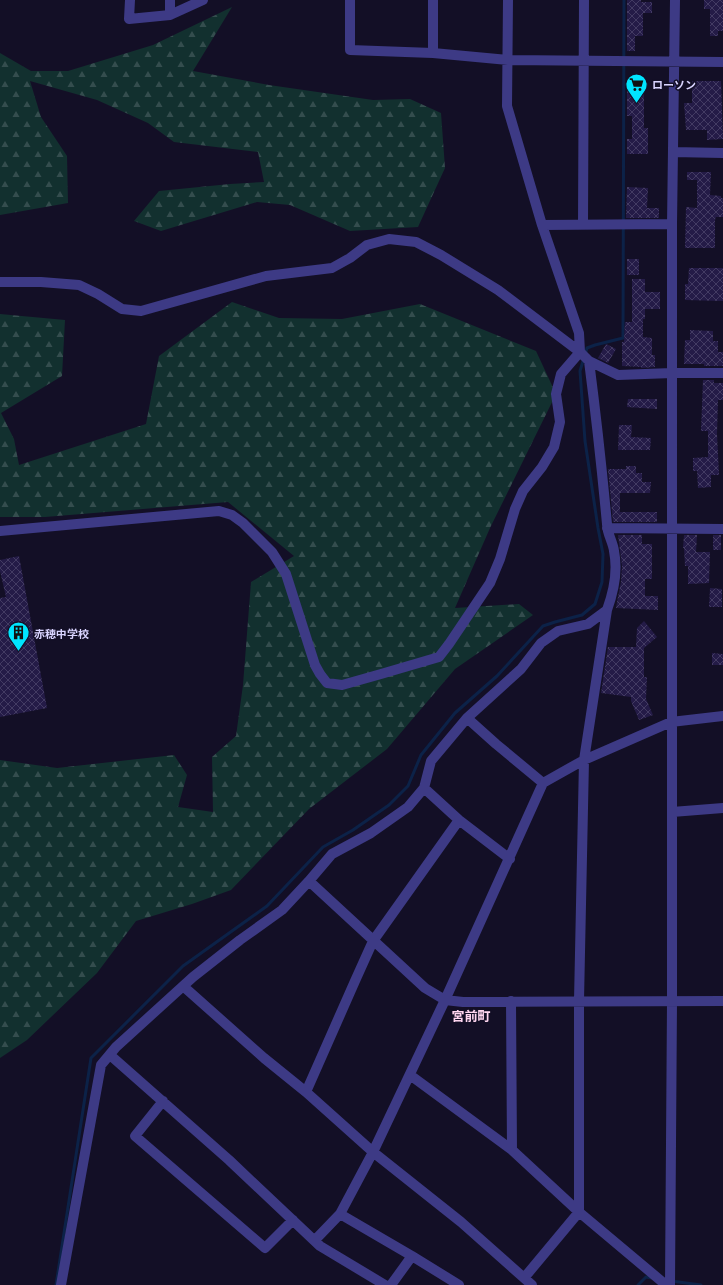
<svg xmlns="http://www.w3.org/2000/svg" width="723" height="1285" font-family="Commissioner,'Noto Sans JP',sans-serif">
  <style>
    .forest { fill: url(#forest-firs) }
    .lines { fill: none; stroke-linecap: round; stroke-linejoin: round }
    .stream { stroke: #0c2248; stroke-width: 3 }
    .building { fill: url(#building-cross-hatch) }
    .minor { stroke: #3d3a85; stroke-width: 10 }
    .labels { text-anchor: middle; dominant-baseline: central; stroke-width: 3; stroke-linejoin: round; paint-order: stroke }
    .poi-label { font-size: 11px; font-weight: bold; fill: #d9d4ff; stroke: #130f26; text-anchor: start }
    .quarter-label { font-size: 13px; font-weight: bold; fill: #ffd6f0; stroke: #130f26 }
  </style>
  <defs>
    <pattern id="forest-firs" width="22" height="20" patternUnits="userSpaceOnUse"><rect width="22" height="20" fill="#12302f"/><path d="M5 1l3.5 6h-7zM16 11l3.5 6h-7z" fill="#344d4e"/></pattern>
    <pattern id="building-cross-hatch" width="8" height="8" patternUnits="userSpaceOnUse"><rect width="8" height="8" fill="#241b47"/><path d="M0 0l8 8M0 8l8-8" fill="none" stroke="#433b63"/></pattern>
  </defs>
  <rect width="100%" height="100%" fill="#130f26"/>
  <!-- forest -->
  <path class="forest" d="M 232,7 L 193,71 L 269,85 L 373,100 L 410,99 L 441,113 L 445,168 L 418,227 L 350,231 L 290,205 L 257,202 L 161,231 L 134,221 L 159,191 L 230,184 L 264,182 L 258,152 L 174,142 L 148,123 L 97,100 L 30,81 L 41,117 L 67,156 L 68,203 L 0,215 L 0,53 L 31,71 L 68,71 L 153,45 Z
    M 232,302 L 279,318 L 342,319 L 420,304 L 536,351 L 556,394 L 490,528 L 455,608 L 519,604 L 533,615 L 455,669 L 387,749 L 309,809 L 231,890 L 192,904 L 136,921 L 97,973 L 27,1040 L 0,1058 L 0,760 L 57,768 L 174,755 L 187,775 L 178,807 L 213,812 L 212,757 L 236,736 L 243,685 L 251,582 L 294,556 L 228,502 L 45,517 L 0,517 L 0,314 L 65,320 L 62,376 L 1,413 L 14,439 L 19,465 L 146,424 L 159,356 Z"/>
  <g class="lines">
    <!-- stream -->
    <path class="stream" d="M 671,1281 L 701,1285
      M 56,1285 L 91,1058 L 183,966 L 267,906 L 323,847 L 353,830 L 389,805 L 408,786 L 421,755 L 455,713 L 497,676 L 543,626 L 555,622 L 582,615 L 595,604 L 602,582 L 603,554 L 598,528 L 585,441 L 580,371 L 587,348 L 595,345 L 623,338 L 624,0
      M 638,1285 L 646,1277 L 652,1278"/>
  </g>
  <!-- building -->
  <path class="building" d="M 627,0 L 641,0 L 641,2 L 652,2 L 652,13 L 643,13 L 643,36 L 635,36 L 635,51 L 627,51 Z
    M 704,0 L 723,0 L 723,31 L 718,31 L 718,36 L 710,36 L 710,9 L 704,9 Z
    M 692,81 L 721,81 L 723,139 L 707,140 L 707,130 L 686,130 L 684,103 L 692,103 Z
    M 627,90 L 644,90 L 644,128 L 648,128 L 648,154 L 627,154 L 627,139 L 632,139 L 632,116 L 627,116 Z
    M 687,172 L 711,172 L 710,195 L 721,196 L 721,198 L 723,198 L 723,217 L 716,217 L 715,220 L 715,248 L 685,248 L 686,207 L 697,208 L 697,180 L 687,180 Z
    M 627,187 L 648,188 L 647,208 L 659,208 L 659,218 L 626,218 Z
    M 627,259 L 639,259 L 639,275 L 627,275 Z
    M 689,268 L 723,268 L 723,301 L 685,300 L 685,284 L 688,284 Z
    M 632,279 L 645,279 L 645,292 L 660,292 L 660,309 L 645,309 L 645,319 L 643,319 L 643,337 L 652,338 L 652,355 L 655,355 L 655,367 L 641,368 L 641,367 L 622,366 L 622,342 L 624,342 L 625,322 L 632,322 Z
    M 690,330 L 713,331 L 713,341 L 718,341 L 718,352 L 723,352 L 723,366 L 704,366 L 704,364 L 684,364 L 685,340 L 690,340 Z
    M 606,344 L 616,349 L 608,363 L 598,358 Z
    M 703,380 L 714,380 L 714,383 L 723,383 L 723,400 L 718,400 L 717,434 L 719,475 L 711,475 L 711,487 L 698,488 L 697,471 L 693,471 L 693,458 L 708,457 L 708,431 L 701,431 Z
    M 628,399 L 657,399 L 657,409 L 627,407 Z
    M 619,425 L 632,425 L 631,437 L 651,438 L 650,450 L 618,450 Z
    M 626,466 L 636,466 L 636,473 L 642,473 L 642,482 L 651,482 L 650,493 L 620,493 L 620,512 L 657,512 L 657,522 L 613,522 L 608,469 L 626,469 Z
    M 618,535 L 642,535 L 642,544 L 652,544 L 652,579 L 645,579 L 645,596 L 658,596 L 658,610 L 616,608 L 617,602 L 621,582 L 622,566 Z
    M 684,535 L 697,535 L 696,552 L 710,552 L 709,583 L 688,584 L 688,566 L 685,566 L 684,548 L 683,548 Z
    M 713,535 L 721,535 L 721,550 L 713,550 Z
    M 19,556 L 47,708 L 0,717 L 0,598 L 6,597 L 0,571 L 0,560 Z
    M 710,588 L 722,589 L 722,607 L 709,607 Z
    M 644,621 L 657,637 L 644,648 L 644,677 L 647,677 L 646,699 L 653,715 L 639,720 L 631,701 L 631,697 L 601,693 L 608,647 L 636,647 L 637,628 Z
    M 712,653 L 723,654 L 723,665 L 712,665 Z"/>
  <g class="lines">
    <!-- minor -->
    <path class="minor" d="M 130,0 L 129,19 L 170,15
      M 170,0 L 170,15 L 203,0
      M 350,0 L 350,50 L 433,53 L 508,60 L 723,62
      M 433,53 L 433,0
      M 673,152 L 723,153
      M 583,224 L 584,0
      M 542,225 L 672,224
      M 0,282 L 41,282 L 79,285 L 98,294 L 122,309 L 141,311 L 266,276 L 332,268 L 350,258 L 367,245 L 389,239 L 416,242 L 441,255 L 498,290 L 580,352 L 589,361 L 618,375 L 672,373 L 723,373
      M 607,528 L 723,529
      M 0,531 L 219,511 L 232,515 L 243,523 L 272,552 L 286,574 L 315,665 L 320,674 L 327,683 L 342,685 L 381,674 L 439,657 L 449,644 L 490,583 L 500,559 L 515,509 L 523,491 L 542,467 L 554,447 L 560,422 L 556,394 L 561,374 L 580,352 L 579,333 L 542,225 L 507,106 L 508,0
      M 467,718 L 496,744 L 543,783
      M 424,788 L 459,820 L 510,859
      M 672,812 L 723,808
      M 309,881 L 425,988 L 445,1000 L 463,1002 L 723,1001
      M 183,986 L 264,1058 L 306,1092 L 373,1152 L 461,1222 L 532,1285
      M 511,1001 L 512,1150
      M 110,1055 L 229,1160 L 320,1246 L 385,1285
      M 410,1075 L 512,1150 L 579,1212 L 666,1285
      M 306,1092 L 355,981 L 373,941 L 459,820
      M 163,1101 L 135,1136 L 265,1248 L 293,1220
      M 340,1214 L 412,1256
      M 315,1240 L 340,1214 L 373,1152 L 445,1000 L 543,783 L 584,760 L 671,722 L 723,716
      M 524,1278 L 579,1212 L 579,1001 L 584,760 L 607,610 C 614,591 618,571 614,551 C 613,542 607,534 607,524 C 602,470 596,415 589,361
      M 61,1285 L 101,1065 L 116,1047 L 193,977 L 240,940 L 282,910 L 309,881 L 332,854 L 371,833 L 408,807 L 424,788 L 431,761 L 467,718 L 521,669 L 541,643 L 558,631 L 588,624 L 607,610
      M 391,1285 L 412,1256 L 459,1285
      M 670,1285 L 672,1002 L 672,224 L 675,0"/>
  </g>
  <!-- icons -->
  <defs>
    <symbol id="supermarket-pin" viewBox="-11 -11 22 30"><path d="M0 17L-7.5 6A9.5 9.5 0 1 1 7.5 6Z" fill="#00e5ff" stroke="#130f26"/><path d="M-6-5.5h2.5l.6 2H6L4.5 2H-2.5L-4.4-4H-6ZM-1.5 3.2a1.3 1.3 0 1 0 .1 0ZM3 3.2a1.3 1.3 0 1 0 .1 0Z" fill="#111"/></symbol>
    <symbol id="building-pin" viewBox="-11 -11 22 30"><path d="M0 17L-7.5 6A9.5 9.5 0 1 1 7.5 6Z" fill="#00e5ff" stroke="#130f26"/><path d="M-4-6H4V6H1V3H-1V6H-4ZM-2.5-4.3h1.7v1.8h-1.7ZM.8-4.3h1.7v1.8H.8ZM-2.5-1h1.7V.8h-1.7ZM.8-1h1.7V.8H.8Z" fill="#111"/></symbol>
  </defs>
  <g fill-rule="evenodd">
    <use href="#supermarket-pin" x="624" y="72" width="25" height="34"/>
    <use href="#building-pin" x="6" y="620" width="25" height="34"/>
  </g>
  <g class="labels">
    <!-- poi labels -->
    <g class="poi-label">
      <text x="652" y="84">ローソン</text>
      <text x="34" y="633">赤穂中学校</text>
    </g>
    <!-- quarter labels -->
    <g class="quarter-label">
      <text x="471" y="1016">宮前町</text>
    </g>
  </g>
</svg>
